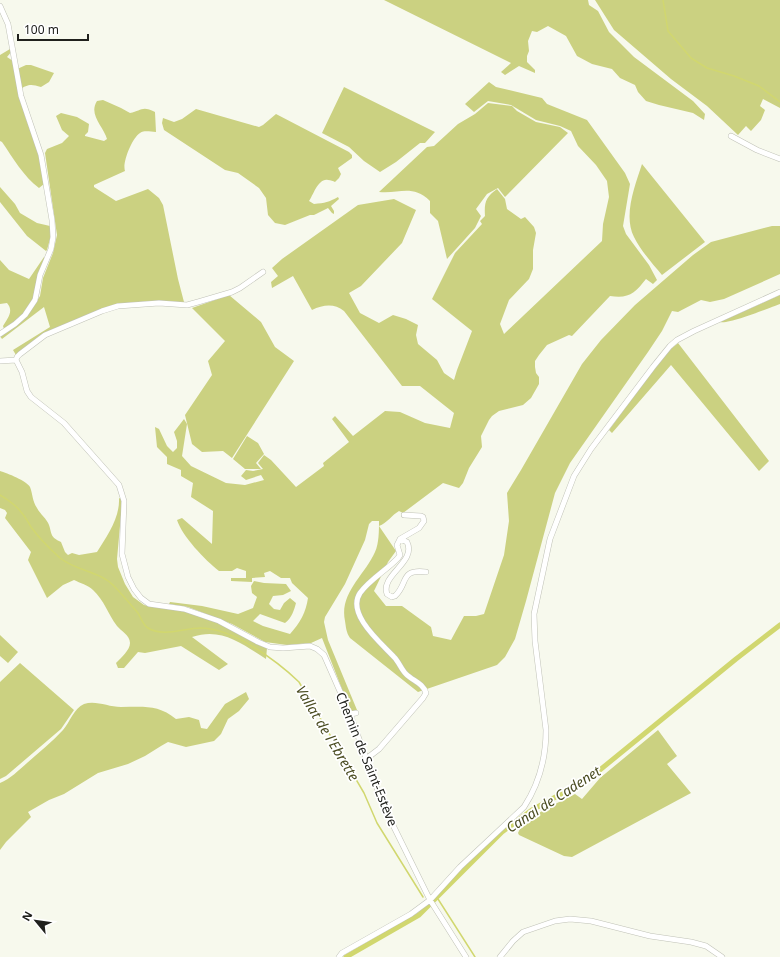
<svg xmlns="http://www.w3.org/2000/svg" width="780" height="957" font-family="'Noto Sans',sans-serif">
  <style>
    .green { fill: #cbd181 }
    .lines { fill: none; stroke-linecap: round; stroke-linejoin: round }
    .stream { stroke: #d1d76f; stroke-width: 1.5 }
    .canal { stroke: #d1d76f; stroke-width: 5 }
    .minor-casing { stroke: #c0c2b7; stroke-width: 6 }
    .minor { stroke: #fff; stroke-width: 5 }
    .labels { text-anchor: middle; dominant-baseline: central; stroke-width: 3.5; stroke-linejoin: round; paint-order: stroke }
    .street-label { font-size: 13px; fill: #20211d; stroke: #fff }
    .water-label { font-size: 14px; font-style: italic; fill: #4a4c21; stroke: #fff }
  </style>
  <rect width="100%" height="100%" fill="#f7f9ed"/>
  <!-- green -->
  <path class="green" d="M 384,0 L 588,0 L 589,5 L 598,11 L 609,32 L 634,57 L 693,101 L 705,114 L 704,120 L 693,113 L 659,105 L 646,101 L 638,92 L 635,85 L 620,78 L 612,69 L 592,64 L 577,56 L 566,36 L 548,26 L 537,32 L 532,31 L 528,41 L 529,51 L 527,56 L 527,62 L 535,70 L 535,73 L 519,66 L 505,75 L 501,72 L 511,63 Z
    M 595,0 L 780,0 L 780,108 L 763,99 L 760,106 L 765,110 L 761,120 L 751,131 L 746,126 L 738,135 L 707,106 L 671,79 L 614,30 Z
    M 10,49 L 12,51 L 7,57 L 13,61 L 15,70 L 26,65 L 31,65 L 54,73 L 49,82 L 41,87 C 31,84 28,84 19,90 L 25,116 L 40,158 L 44,184 L 39,188 C 24,177 13,158 2,142 L 0,141 L 0,55 Z
    M 489,82 L 496,87 L 542,98 L 547,104 L 587,120 L 625,173 L 630,184 L 623,226 L 626,234 L 649,265 L 657,280 L 653,284 L 646,279 C 635,293 629,299 610,296 L 572,336 L 569,335 L 547,345 L 539,355 L 535,361 L 535,367 L 536,373 L 539,377 L 539,384 L 531,398 L 523,405 L 499,411 L 492,416 L 489,420 L 481,436 L 482,447 L 469,468 L 463,483 L 459,488 L 443,483 L 403,513 L 399,511 C 392,515 387,523 379,526 L 396,551 L 388,562 L 374,591 L 386,606 L 402,606 L 431,627 L 433,636 L 451,640 L 464,616 L 476,616 L 484,614 L 504,555 L 509,521 L 507,493 L 521,470 L 582,364 L 601,340 L 635,305 L 693,255 L 711,242 L 772,226 L 780,226 L 780,274 L 724,299 L 710,302 L 701,300 L 678,312 L 672,311 L 662,331 L 648,352 L 570,463 L 555,493 L 526,601 L 515,639 L 505,657 L 497,665 L 418,692 L 350,638 C 346,632 346,627 345,621 C 339,593 365,575 375,552 C 379,544 379,530 379,521 L 372,521 L 369,524 L 365,540 L 345,584 L 325,617 L 324,622 L 328,640 L 357,710 L 351,712 L 322,638 L 311,643 L 287,645 L 265,642 L 232,624 L 188,607 L 169,604 L 170,602 L 202,606 L 238,614 L 253,608 L 257,597 L 252,593 L 251,586 L 254,581 L 264,583 L 286,584 L 291,591 L 283,595 L 273,596 L 269,604 L 274,609 L 280,610 L 284,603 L 290,598 L 296,603 C 294,610 292,618 285,623 L 260,614 L 253,621 L 263,626 L 290,634 C 300,623 306,612 308,598 L 292,583 L 290,578 L 281,578 L 270,571 L 264,573 L 265,577 L 252,578 L 252,582 L 231,581 L 231,578 L 246,578 L 246,571 L 237,568 L 232,571 L 219,571 C 205,560 182,536 177,520 L 182,518 L 212,544 L 213,511 L 191,497 L 193,483 L 181,476 L 181,470 L 167,464 L 167,457 L 157,447 L 155,427 L 159,429 L 167,446 L 173,452 L 177,448 L 177,441 L 174,432 L 184,419 L 187,424 L 182,456 L 191,466 L 226,483 L 245,485 L 264,480 L 261,475 L 246,480 L 241,476 L 246,470 L 253,471 L 263,469 L 258,463 L 264,455 L 271,460 L 296,487 L 324,466 L 323,463 L 349,442 L 332,419 L 335,416 L 353,436 L 385,411 L 400,412 L 425,423 L 450,428 L 454,413 L 420,386 L 402,386 L 344,311 C 334,303 323,305 312,310 L 293,276 L 272,288 L 271,282 L 278,276 L 272,268 L 282,259 L 358,205 L 394,199 L 416,210 L 402,243 L 361,286 L 349,293 L 360,313 L 379,323 L 393,315 L 406,319 L 418,325 L 416,335 L 418,344 L 437,360 L 444,373 L 454,380 L 457,370 L 472,331 L 432,299 L 455,253 L 482,224 L 480,221 L 485,216 C 484,202 486,197 497,189 L 505,199 L 507,209 L 521,219 L 525,217 L 534,227 L 536,233 L 533,250 L 533,269 L 529,279 L 509,300 L 500,324 L 504,334 L 602,241 L 603,224 L 609,197 L 607,181 L 596,165 L 578,146 L 571,131 L 560,126 L 536,120 L 511,105 L 488,101 L 474,112 L 465,104 Z
    M 344,87 L 435,132 L 425,143 L 420,143 L 396,162 L 380,172 L 364,161 L 349,147 L 322,133 Z
    M 103,100 L 121,108 L 130,113 C 141,111 142,105 155,112 L 156,132 C 150,132 145,130 140,133 C 132,138 122,163 125,171 L 94,185 L 94,187 L 116,201 L 148,189 L 159,198 L 163,205 L 178,279 L 184,302 L 129,304 L 45,334 L 16,355 L 13,350 L 50,327 L 44,307 L 2,339 L 0,336 L 31,310 L 40,296 L 43,278 L 53,253 L 57,235 L 45,153 L 47,149 L 62,143 L 69,136 L 62,130 L 56,116 L 61,113 L 77,117 L 89,124 L 88,132 L 85,135 L 85,136 L 104,141 L 107,139 C 104,127 88,115 97,101 Z
    M 488,103 L 512,106 L 517,111 L 536,122 L 560,127 L 568,133 L 505,197 L 498,188 L 487,194 L 476,209 L 481,216 L 475,228 L 447,259 L 438,221 L 430,213 L 430,201 C 412,184 400,194 379,192 L 427,147 L 434,146 L 458,124 L 475,114 Z
    M 196,109 L 259,127 L 263,125 L 276,114 L 349,152 L 352,155 L 352,158 L 338,168 L 341,174 L 339,178 L 335,182 C 333,181 331,180 328,180 C 318,178 313,196 309,201 L 314,204 C 325,203 329,202 338,197 L 339,199 L 331,206 L 334,211 L 334,214 L 332,213 L 328,208 L 314,215 L 310,215 L 285,225 L 275,223 L 268,215 L 266,198 L 259,188 L 238,173 L 225,170 L 164,130 L 162,123 L 163,118 L 174,122 L 182,119 Z
    M 642,164 L 705,242 L 662,275 C 652,263 641,251 634,237 C 623,215 635,186 642,164 Z
    M 0,187 L 15,204 L 20,213 L 37,223 L 50,226 L 50,239 L 47,250 L 46,251 L 27,236 L 0,202 Z
    M 44,257 L 45,259 L 35,299 L 22,316 L 4,329 L 3,326 C 8,318 14,311 7,303 L 0,304 L 0,260 L 9,270 L 29,279 Z
    M 229,295 L 261,322 L 275,347 L 294,361 L 232,458 L 223,451 L 202,452 L 192,444 L 185,415 L 212,375 L 208,361 L 225,341 L 192,308 Z
    M 780,295 L 780,304 C 769,308 728,325 720,322 Z
    M 678,343 L 769,461 L 759,471 L 671,365 L 612,433 L 609,430 L 665,354 Z
    M 247,436 L 258,443 L 264,454 L 256,463 L 261,469 L 245,469 L 233,459 Z
    M 0,471 C 7,473 27,481 30,487 C 33,495 32,500 37,508 C 40,514 47,519 49,525 C 52,534 50,537 61,542 L 65,552 L 68,555 L 72,553 L 79,555 L 97,552 C 107,536 120,518 119,498 L 121,499 L 121,515 L 117,559 L 118,567 L 125,584 L 133,597 L 144,605 L 154,607 L 176,609 L 200,614 L 267,648 L 266,659 C 242,644 222,627 192,637 L 228,664 L 219,670 L 181,646 L 145,653 L 138,652 L 124,668 L 118,668 L 116,663 C 121,658 130,650 130,643 C 130,635 121,631 117,626 C 108,614 104,600 93,590 C 88,585 80,583 74,580 L 63,585 L 47,598 L 28,560 L 31,552 L 5,518 L 7,513 L 5,510 L 0,508 Z
    M 0,635 L 18,652 L 8,663 L 0,656 Z
    M 20,663 L 74,710 L 61,729 L 6,776 L 0,779 L 0,682 Z
    M 246,692 L 249,699 L 239,711 L 228,719 L 221,734 L 214,741 L 186,747 L 168,742 L 161,746 L 145,756 L 128,764 L 98,773 L 64,794 L 49,800 L 28,812 L 31,817 L 6,842 L 0,850 L 0,783 C 10,779 19,770 27,763 C 39,752 52,742 63,730 C 70,722 74,708 84,704 C 96,700 108,707 121,707 C 142,707 158,704 176,719 L 189,717 L 199,720 L 201,728 L 207,729 L 225,704 Z
    M 658,730 L 677,756 L 667,764 L 691,793 L 572,857 L 564,856 L 519,835 L 518,833 C 525,816 559,803 575,794 L 582,799 L 600,778 Z"/>
  <g class="lines">
    <!-- stream -->
    <path class="stream" d="M 663,0 L 668,31 L 691,58 L 707,68 L 734,76 L 759,86 L 780,102
      M 0,495 C 8,500 15,504 21,512 C 25,516 28,522 31,527 C 39,538 50,549 60,558 C 76,571 100,571 114,586 C 122,594 130,604 138,613 C 141,618 143,625 148,628 C 164,638 186,627 202,628 C 234,629 277,661 299,682 L 364,793 L 377,823 L 423,897
      M 438,899 L 475,957"/>
    <!-- canal -->
    <path class="canal" d="M 346,957 L 419,915 L 502,832 L 532,810 L 590,778 L 736,659 L 780,625"/>
    <defs>
      <path id="minor" d="M 0,6 L 8,24 L 21,96 L 41,155 L 52,220 L 53,237 L 51,249 L 40,275 L 35,300 L 25,315 L 15,324 L 0,334
        M 731,136 L 757,150 L 780,159
        M 16,360 L 22,372 L 27,391 L 31,397 L 64,423 L 119,485 L 124,501 L 122,554 L 128,577 L 134,589 L 141,598 L 149,604 L 184,609 L 219,621 L 258,642 L 270,647 L 283,648 L 310,646 L 317,649 L 324,655 L 350,714 L 383,805 L 430,900 L 466,957
        M 16,360 L 17,357 L 20,354 L 45,335 L 102,311 L 118,306 L 159,303 L 187,305 L 198,302 L 232,292 L 240,288 L 263,272
        M 0,361 L 16,360
        M 400,539 L 419,528 L 424,521 L 423,517 L 421,516 L 404,515
        M 350,714 L 356,713
        M 366,759 L 379,749 L 423,698 L 426,693 C 423,683 413,681 406,674 C 401,669 399,662 394,657 C 381,643 346,614 360,593 C 370,579 387,570 398,558 L 400,555 L 397,545 L 400,539 L 407,542 C 417,562 380,575 387,594 L 392,597 L 395,596 C 409,583 399,569 426,572
        M 339,957 L 342,953 L 411,914 L 430,900 L 460,867 L 524,807 C 539,784 546,757 546,730 L 535,641 L 534,614 L 550,539 L 574,476 L 591,449 L 653,367 L 670,346 L 677,340 L 694,331 L 780,292
        M 500,957 L 513,941 L 523,932 L 555,921 L 570,919 L 591,921 L 650,936 L 691,942 L 706,946 L 722,957"/>
    </defs>
    <!-- minor casing -->
    <use href="#minor" class="minor-casing"/>
    <!-- minor -->
    <use href="#minor" class="minor"/>
  </g>
  <g class="labels">
    <!-- street labels -->
    <g class="street-label">
      <text transform="translate(367 759) rotate(68)">Chemin de Saint-Estève</text>
    </g>
    <!-- water labels -->
    <g class="water-label">
      <text transform="translate(328 733) rotate(59)">Vallat de l'Ebrette</text>
      <text transform="translate(553 799) rotate(-33)">Canal de Cadenet</text>
    </g>
  </g>
  <!-- north arrow -->
  <g transform="translate(36 921) rotate(299)" stroke="#ffffff" stroke-width="3" paint-order="stroke">
  <path d="M0-3L7 15L0 10L-7 15Z" fill="#20211d"/>
  <text y="-6" font-size="11" font-weight="bold" text-anchor="middle" fill="#20211d">N</text>
  </g>
  <!-- scale -->
  <path d="M18 34v6h70v-6" fill="none" stroke="#20211d" stroke-width="2"/>
  <text x="24" y="34" font-size="12" fill="#20211d" stroke="#ffffff" stroke-width="3" paint-order="stroke">100 m</text>
</svg>
